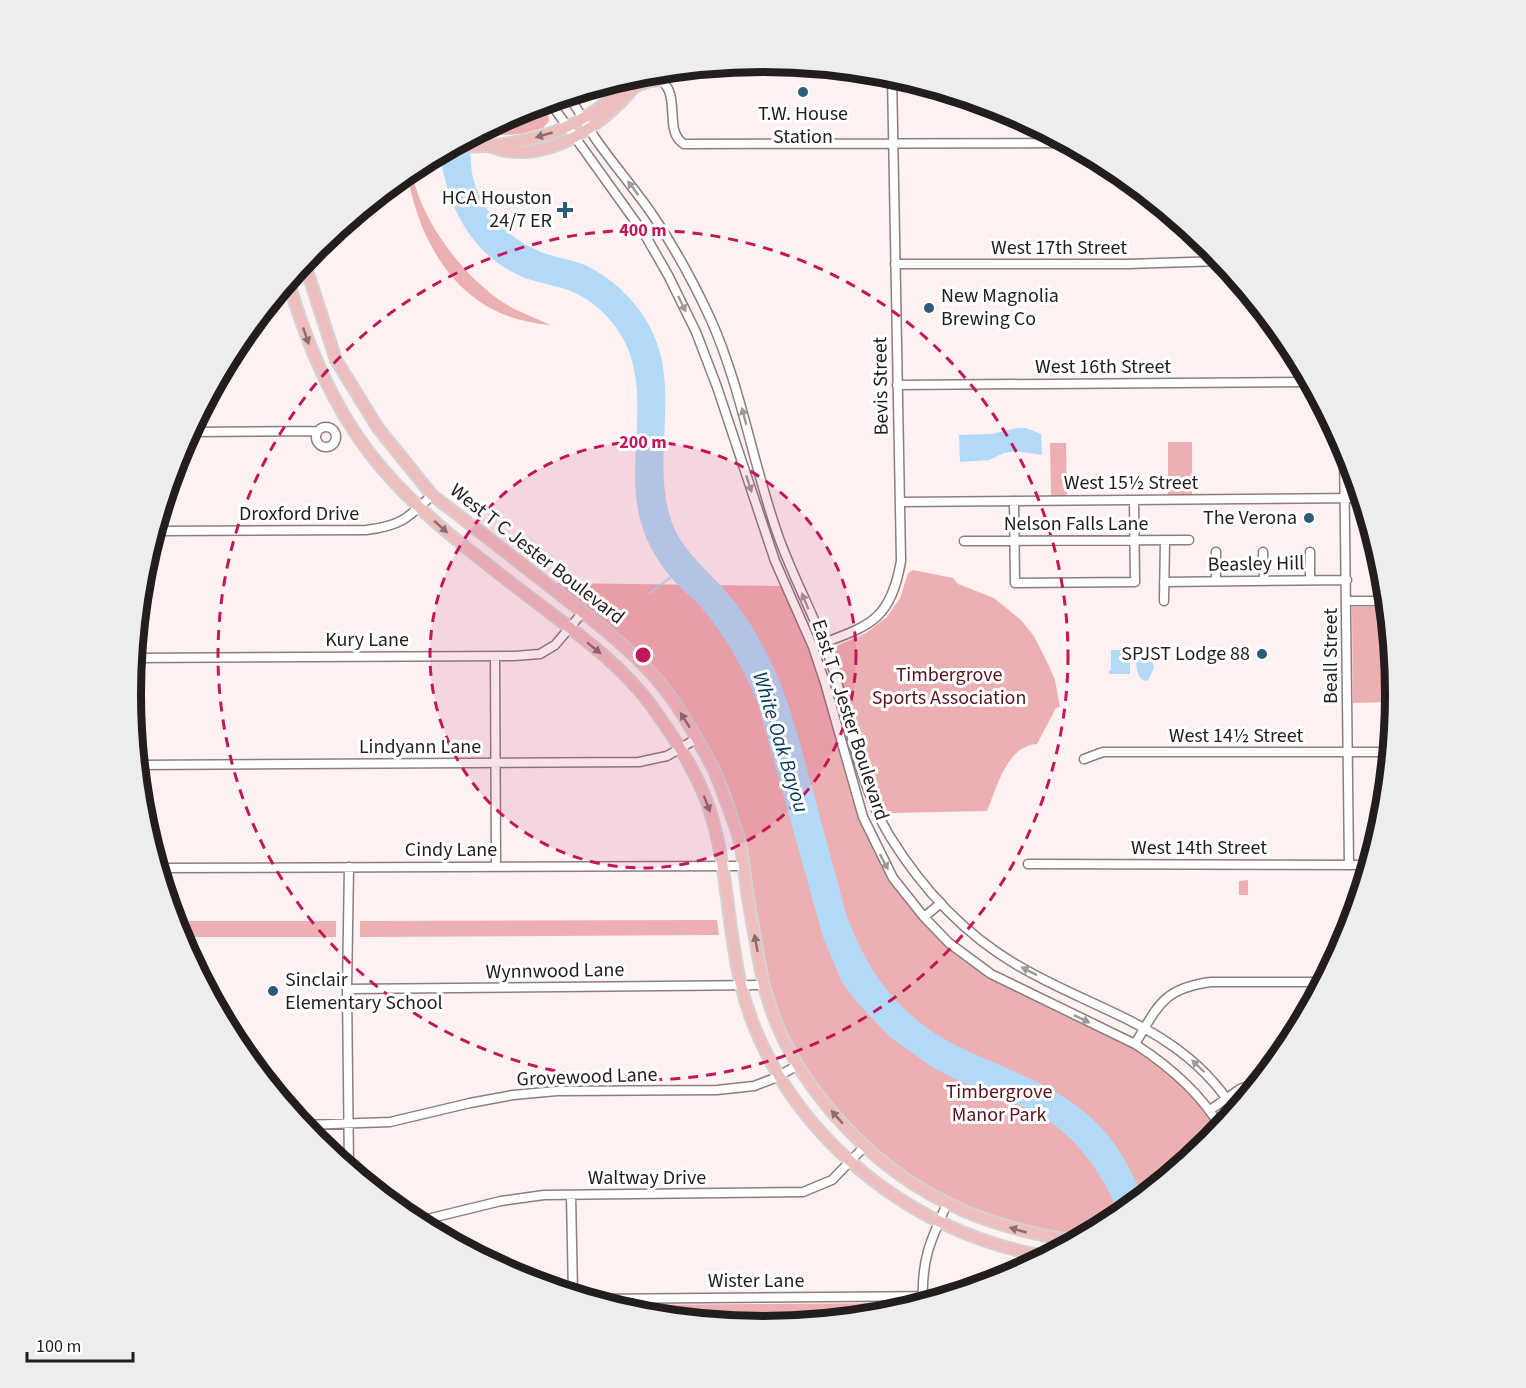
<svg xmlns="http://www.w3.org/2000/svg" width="1526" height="1388" font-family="'Source Sans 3',sans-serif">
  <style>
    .green { fill: #edb0b2 }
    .water { fill: #b2daf8 }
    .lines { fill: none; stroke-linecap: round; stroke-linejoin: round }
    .stream { stroke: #b2daf8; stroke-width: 2 }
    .minor-casing { stroke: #8f7d7d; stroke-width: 11 }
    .major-casing { stroke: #d3d2d2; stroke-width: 14 }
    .minor { stroke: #fff; stroke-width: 8 }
    .major { stroke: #eebebf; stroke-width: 10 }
    .oneway { fill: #886e6e }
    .oneway2 { fill: #9c9999 }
    .ring { fill: none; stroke: #c2185b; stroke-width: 3; stroke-dasharray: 10 8 }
    .poi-dot { fill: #2d5b7a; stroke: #fff; stroke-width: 2 }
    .labels { text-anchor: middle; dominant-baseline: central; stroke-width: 6; stroke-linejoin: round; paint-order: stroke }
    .poi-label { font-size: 20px; fill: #231d1d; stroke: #fff; text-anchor: end }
    .street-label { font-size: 20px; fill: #231d1d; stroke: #fff }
    .park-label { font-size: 20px; fill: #5a121d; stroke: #fff }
    .water-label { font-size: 21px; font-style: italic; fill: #003958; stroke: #fff }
    .rim { fill: none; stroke: #231d1d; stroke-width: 8 }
    .centre { fill: #c2185b; stroke: #fff; stroke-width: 3 }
    .ring-label { font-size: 18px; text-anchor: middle; font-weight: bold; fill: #c2185b; stroke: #fff; stroke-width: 6; stroke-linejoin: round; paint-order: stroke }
  </style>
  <rect width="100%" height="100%" fill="#fdf1f1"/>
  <!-- green -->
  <path class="green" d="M 540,104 L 548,114 L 549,121 L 543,128 L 520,134 L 470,137 L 521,110 Z
    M 411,169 C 420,219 462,276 504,303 C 518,312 535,317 550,325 C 464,319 420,250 407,172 Z
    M 1168,442 L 1192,442 L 1192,495 L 1168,495 Z
    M 1050,443 L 1066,443 L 1067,496 L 1051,496 Z
    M 913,570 L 953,578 L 958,584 L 994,598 L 1021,620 L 1034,636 L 1050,668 L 1055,680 L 1060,707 L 1056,708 L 1037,744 C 1006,746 997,788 987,811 L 889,813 C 859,766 851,710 835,657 L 835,650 L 839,645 L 866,633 L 887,617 L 900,598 L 908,573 Z
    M 555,583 L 781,586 L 815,665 L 851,793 L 863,825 L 882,865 L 912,909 L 932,931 L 1005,985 L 1120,1040 L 1163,1067 L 1193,1095 L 1219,1130 L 1210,1141 C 1187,1161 1112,1229 1087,1234 C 1081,1235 1072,1233 1066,1233 C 1039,1231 1014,1226 989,1216 C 975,1210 962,1205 949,1199 C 870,1162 805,1086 776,1005 C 760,961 758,915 750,869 C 745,835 735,799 720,768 C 680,684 626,639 555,583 Z
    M 1352,607 L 1387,607 L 1395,702 L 1353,703 Z
    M 1248,880 L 1248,895 L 1239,895 L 1239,881 Z
    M 717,920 L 719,935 L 360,937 L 360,921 Z
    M 174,921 L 336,921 L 336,937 L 179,937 Z
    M 912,1303 L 916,1305 L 886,1314 L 763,1326 L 639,1314 L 609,1305 Z"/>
  <!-- water -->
  <path class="water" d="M 470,137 C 471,150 470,165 473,178 C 481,210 508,239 539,251 C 554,258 572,259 587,266 C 613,279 635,300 649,325 C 683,387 650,456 671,520 C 681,549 704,567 724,589 C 740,607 754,628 765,650 C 787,691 798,735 810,780 C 822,825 834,869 846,914 C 863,960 886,998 927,1028 C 950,1045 977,1055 1004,1067 C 1073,1096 1115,1124 1142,1197 L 1120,1215 L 1105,1184 L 1093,1165 L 1075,1143 L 1061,1130 L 1045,1118 L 1025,1107 L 957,1080 L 932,1067 L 889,1036 L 856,1001 L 842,982 L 823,937 L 758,704 C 744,669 726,637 701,607 C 693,598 683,591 675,582 C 659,564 646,543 640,519 C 624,458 656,384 617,329 C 605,312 588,297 568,290 C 554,285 539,283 525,278 C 471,256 447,206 440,153 Z
    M 1017,428 L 1026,428 L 1041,434 L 1042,455 L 1016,451 L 1004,453 L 989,460 L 960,462 L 959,435 L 992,434 Z
    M 1111,650 L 1130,650 L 1130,674 L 1109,674 L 1109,671 L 1111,670 Z
    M 1142,652 L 1151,652 L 1156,657 L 1153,663 L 1154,668 L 1148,680 L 1144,681 C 1136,676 1136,665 1136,657 Z"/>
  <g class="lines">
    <!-- stream -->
    <path class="stream" d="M 650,593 L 671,577"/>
    <defs>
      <path id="minor" d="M 655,72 C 660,78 666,84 669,91 C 676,108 667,134 684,144 L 1068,143
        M 568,96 C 578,109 586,124 595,138 C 613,164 634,188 652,214 C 675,248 694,283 711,320 C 742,390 753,466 779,538 C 792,574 810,608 824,643 C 849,706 854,776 889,835 C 921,887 964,934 1017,965 C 1096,1012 1182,1026 1235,1111
        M 549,101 L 645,235 L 668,275 L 696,332 L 717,387 L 775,561 L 813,647 L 825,683 L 863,817 L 893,878 L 924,917 L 949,943 L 991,974 L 1135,1044 C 1169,1066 1200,1092 1221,1128
        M 895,264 L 1127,264 L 1222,261
        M 897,385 L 1310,382
        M316 437a10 10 0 1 1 20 0a10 10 0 1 1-20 0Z
        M 190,432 L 318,431
        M 1344,446 L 1349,865
        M 1014,501 L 1015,583 L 1135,582 L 1134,500
        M 900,502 L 1361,498
        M 155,531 L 366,530 C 401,526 408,518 432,495
        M 964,541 L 1189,540
        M 1216,552 L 1216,581
        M 1263,552 L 1264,581
        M 1310,552 L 1310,580
        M 1164,582 L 1347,580
        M 1164,601 L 1165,540
        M 1347,601 L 1386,601
        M 813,647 C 867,626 890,624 901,561 L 892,75
        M 495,657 L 496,866
        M 134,658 L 514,656 L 540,654 L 555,645 L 583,612
        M 1084,759 L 1103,752 L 1390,752
        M 137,765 L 639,762 L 667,756 L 696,739
        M 1028,864 L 1369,865
        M 158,868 L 743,866
        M 924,917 L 941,903
        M 347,989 L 764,985
        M 1135,1044 C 1158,1006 1163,988 1211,982 L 1323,982
        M 1210,1110 L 1240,1089 L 1260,1081
        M 303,1125 L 390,1122 L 470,1103 L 513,1095 L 557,1091 L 717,1090 L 754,1086 L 775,1078 L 798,1065
        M 349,1168 L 347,989 L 349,867
        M 571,1195 L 573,1294
        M 415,1222 L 501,1201 L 544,1195 L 803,1192 L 832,1180 L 865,1146
        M 590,1299 L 946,1296
        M 923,1303 C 921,1261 930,1241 947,1204"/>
      <path id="major" d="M 637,86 L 649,81 L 662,80
        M 452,147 C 499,147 549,141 590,114 C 609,103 624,87 641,73
        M 491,147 C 547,167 610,122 641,78
        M 304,261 L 336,360 L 378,428 L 432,495 C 474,527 515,559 557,592 C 590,618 624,643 652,674 C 677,701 695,735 712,766 C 717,775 720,786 724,796 C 729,809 734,822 738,835 C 743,854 745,874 747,892 C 752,922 757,951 763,981 C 784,1074 864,1163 949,1204 C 989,1224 1031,1234 1075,1241
        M 288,280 C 305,339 331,402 368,451 C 412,509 471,552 527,595 C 572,630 620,662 653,708 C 676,740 698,774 710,811 C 728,867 727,927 741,985 C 775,1124 906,1234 1046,1256"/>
    </defs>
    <!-- minor casing -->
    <use href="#minor" class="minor-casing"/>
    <!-- major casing -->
    <use href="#major" class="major-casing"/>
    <!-- minor -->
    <use href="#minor" class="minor"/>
    <!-- major -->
    <use href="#major" class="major"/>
  </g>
  <!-- one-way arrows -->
  <defs><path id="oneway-solid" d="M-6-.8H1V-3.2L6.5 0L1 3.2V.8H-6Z" transform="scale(1.5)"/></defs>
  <g class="oneway">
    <use href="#oneway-solid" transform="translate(544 135) rotate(164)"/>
    <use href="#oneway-solid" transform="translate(306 336) rotate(71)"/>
    <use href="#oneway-solid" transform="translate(441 527) rotate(42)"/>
    <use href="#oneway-solid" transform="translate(594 648) rotate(39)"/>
    <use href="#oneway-solid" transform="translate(685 720) rotate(-122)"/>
    <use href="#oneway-solid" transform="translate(707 804) rotate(69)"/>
    <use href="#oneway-solid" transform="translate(756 943) rotate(-100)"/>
    <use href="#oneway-solid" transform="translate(837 1117) rotate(-131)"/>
    <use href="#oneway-solid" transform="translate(1018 1230) rotate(-164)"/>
  </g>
  <g class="oneway2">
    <use href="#oneway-solid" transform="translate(633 188) rotate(-127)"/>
    <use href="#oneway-solid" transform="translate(682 304) rotate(64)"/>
    <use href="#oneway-solid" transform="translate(744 416) rotate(-105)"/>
    <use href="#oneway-solid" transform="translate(749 484) rotate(72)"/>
    <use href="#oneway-solid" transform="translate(805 601) rotate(-113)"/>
    <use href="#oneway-solid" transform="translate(884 862) rotate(62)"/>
    <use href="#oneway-solid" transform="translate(1029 971) rotate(-153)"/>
    <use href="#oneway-solid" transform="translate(1082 1019) rotate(26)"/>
    <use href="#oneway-solid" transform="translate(1198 1066) rotate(-136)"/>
  </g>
  <!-- distance rings -->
  <circle cx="643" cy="655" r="213" fill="#c2185b" fill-opacity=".12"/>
  <g class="ring">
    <circle cx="643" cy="655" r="213"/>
    <circle cx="643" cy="655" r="425"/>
  </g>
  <!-- markers -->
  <g class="poi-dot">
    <circle cx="803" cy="92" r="6"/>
    <path d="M562 201h6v6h6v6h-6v6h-6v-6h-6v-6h6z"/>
    <circle cx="929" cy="308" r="6"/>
    <circle cx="1309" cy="518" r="6"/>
    <circle cx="1262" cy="654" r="6"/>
    <circle cx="273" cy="991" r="6"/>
  </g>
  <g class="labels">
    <!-- poi labels -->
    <g class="poi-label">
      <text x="803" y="114" text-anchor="middle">T.W. House<tspan x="803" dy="23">Station</tspan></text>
      <text x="552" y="198">HCA Houston<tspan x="552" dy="23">24/7 ER</tspan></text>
      <text x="941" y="296" text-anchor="start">New Magnolia<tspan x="941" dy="23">Brewing Co</tspan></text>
      <text x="1297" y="518">The Verona</text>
      <text x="1250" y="654">SPJST Lodge 88</text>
      <text x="285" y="980" text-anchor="start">Sinclair<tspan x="285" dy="23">Elementary School</tspan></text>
    </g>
    <!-- street labels -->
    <g class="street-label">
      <text x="1059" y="248">West 17th Street</text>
      <text x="1103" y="367">West 16th Street</text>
      <text transform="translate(881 386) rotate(-91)">Bevis Street</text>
      <text x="1131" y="483">West 15½ Street</text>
      <text x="299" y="514">Droxford Drive</text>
      <text x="1076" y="524">Nelson Falls Lane</text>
      <text transform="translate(537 554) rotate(38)">West T C Jester Boulevard</text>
      <text transform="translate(1256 564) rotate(-1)">Beasley Hill</text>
      <text x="367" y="640">Kury Lane</text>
      <text transform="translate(1331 656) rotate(-90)">Beall Street</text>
      <text transform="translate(850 720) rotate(72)">East T C Jester Boulevard</text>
      <text x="1236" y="736">West 14½ Street</text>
      <text x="420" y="747">Lindyann Lane</text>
      <text x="1199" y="848">West 14th Street</text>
      <text x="451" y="850">Cindy Lane</text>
      <text transform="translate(555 971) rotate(-1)">Wynnwood Lane</text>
      <text transform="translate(587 1077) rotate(-2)">Grovewood Lane</text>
      <text x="647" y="1178">Waltway Drive</text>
      <text x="756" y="1281">Wister Lane</text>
    </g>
    <!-- park labels -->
    <g class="park-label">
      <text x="949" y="675">Timbergrove<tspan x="949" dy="23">Sports Association</tspan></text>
      <text x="999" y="1092">Timbergrove<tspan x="999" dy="23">Manor Park</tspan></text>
    </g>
    <!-- water labels -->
    <g class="water-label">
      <text transform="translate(781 742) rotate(73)">White Oak Bayou</text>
    </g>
  </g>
  <!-- crop -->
  <path d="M0 0H1526V1388H0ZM141 694a622 622 0 1 1 1244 0a622 622 0 1 1-1244 0Z" fill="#ededed" fill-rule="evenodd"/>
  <path class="rim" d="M141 694a622 622 0 1 1 1244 0a622 622 0 1 1-1244 0Z"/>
  <circle cx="643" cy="655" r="9" class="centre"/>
  <g class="ring-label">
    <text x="643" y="236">400 m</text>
    <text x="643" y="448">200 m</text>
  </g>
  <!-- scale -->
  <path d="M27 1352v9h106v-9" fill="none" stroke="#231d1d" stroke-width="3"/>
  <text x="36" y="1352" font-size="18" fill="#231d1d" stroke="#ffffff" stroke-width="4.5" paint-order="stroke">100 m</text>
</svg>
